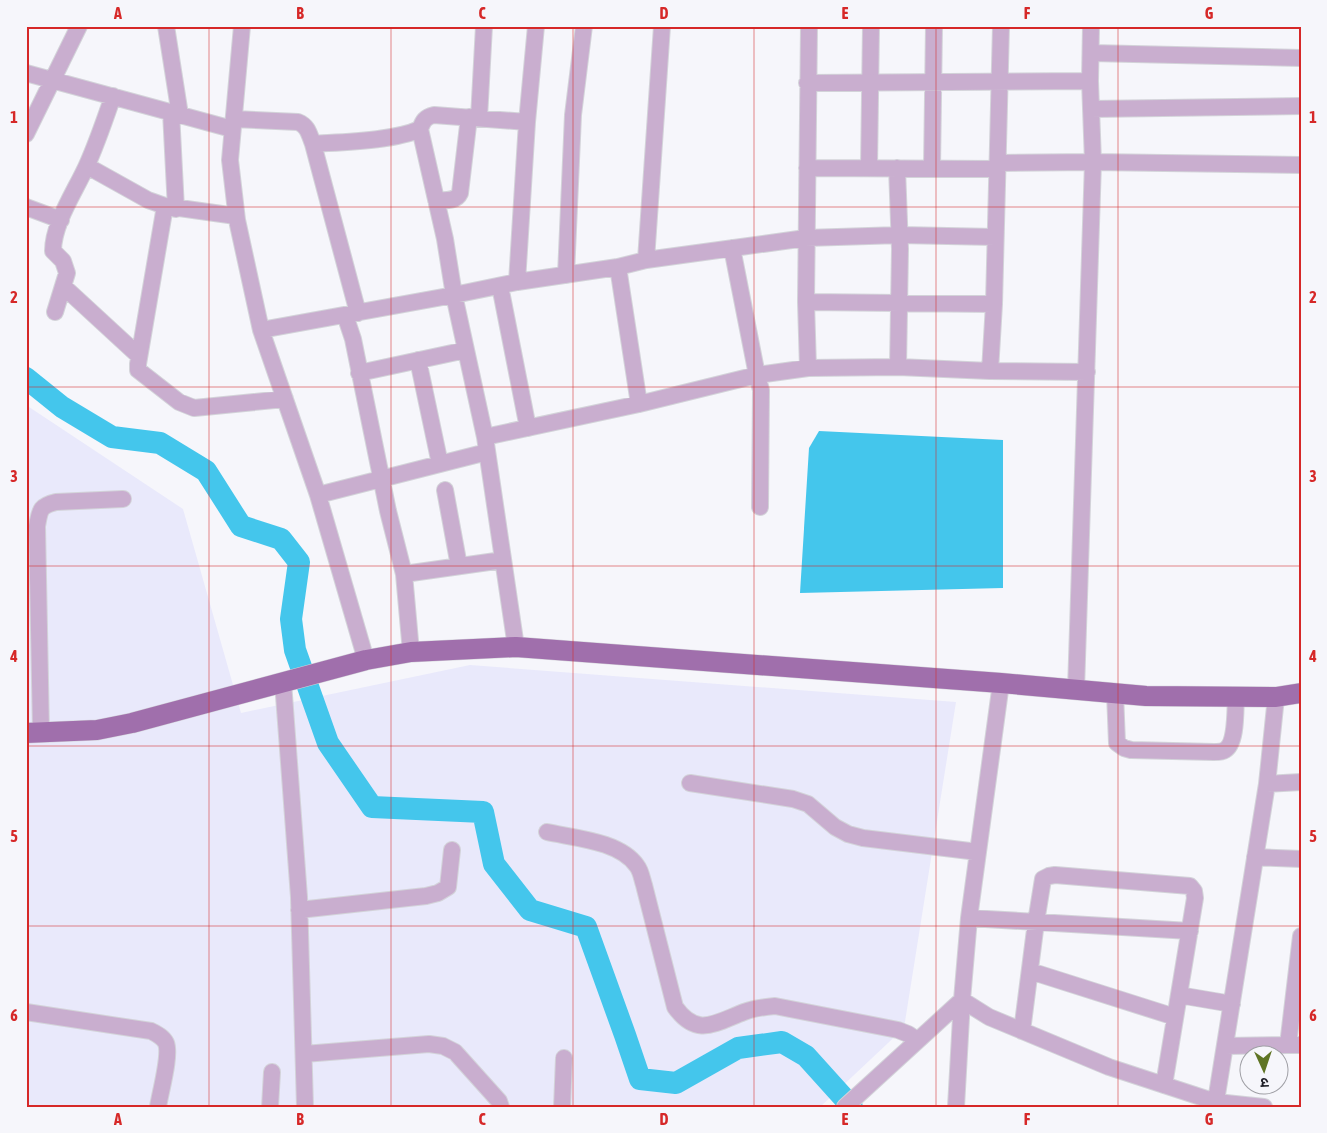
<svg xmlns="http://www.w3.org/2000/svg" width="1327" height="1133" font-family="'Asap Condensed','Noto Sans Devanagari',sans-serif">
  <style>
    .built { fill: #e9e9fb }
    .water { fill: #44c6ec }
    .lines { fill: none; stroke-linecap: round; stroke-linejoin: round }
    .river { stroke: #44c6ec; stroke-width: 22 }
    .minor-casing { stroke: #d3d3d9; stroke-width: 18 }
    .major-casing { stroke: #d3d3d9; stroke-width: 21 }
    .minor { stroke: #c9aecf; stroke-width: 16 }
    .major { stroke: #a06fac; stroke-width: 20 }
    .grid { fill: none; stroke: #d62828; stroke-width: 1; stroke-opacity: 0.55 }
    .neatline { fill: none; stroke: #d62828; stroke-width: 2 }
    .grid-label { font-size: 16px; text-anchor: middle; font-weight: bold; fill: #d62828 }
  </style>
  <rect width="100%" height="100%" fill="#f6f6fb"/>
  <!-- built -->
  <path class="built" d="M 26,405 L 183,509 L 241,713 L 470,665 L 956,702 L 904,1028 L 820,1107 L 26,1107 Z"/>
  <!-- water -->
  <path class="water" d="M 819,431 L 1003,440 L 1003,588 L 800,593 L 809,448 Z"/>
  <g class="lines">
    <!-- river -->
    <path class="river" d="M 26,378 L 62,407 L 112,437 L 160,443 L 206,471 L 241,526 L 281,539 L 299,562 L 291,619 L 295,650 L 328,743 L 372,807 L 483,812 L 494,864 L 530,910 L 586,927 L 625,1035 L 640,1079 L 676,1083 L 738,1048 L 782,1042 L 806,1056 L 852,1107"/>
    <defs>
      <path id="minor" d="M 166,26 L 180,115
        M 242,26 L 230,160 L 237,220 L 261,330 L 318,495 L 366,660
        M 1091,53 L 1301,58
        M 26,73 L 232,129
        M 807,83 L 1090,81
        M 1091,109 L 1301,106
        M 171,112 L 176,209
        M 479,118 L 484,26
        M 234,119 L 298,122 C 308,126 309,134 313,144
        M 420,129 L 445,239 L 454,295 L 485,437 L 516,647
        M 26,134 L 79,26
        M 997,163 L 1093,162 L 1301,165
        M 87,166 L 148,200 L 165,206 L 236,216
        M 807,168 L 997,169
        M 869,168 L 871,26
        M 897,168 L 900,249 L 898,367
        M 932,168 L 934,26
        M 436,200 C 445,200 456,202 460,193 L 469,117
        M 165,206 L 138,364 L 138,370 L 179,402 L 194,408 L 285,399
        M 26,207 L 61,220
        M 732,248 L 757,375 L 761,390 L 760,507
        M 646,260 L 662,26
        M 618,267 L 639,404
        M 566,275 L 573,115 L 584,26
        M 517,282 L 527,122 L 536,26
        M 63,286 L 139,356
        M 500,286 L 528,428
        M 806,302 L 994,304
        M 55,312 L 67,273 L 63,261 L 53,251 C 53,223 76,190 87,165 C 97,143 105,119 113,96
        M 358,313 L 313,144 C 342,142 394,141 420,129 C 423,121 425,117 434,115 L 527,122
        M 345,315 L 353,339 L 388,511 L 404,574 L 411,652
        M 261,330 L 454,295 L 517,282 L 618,267 L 646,260 L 806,238 L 900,235 L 995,237
        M 418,360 L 440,464
        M 808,368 L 806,302 L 809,26
        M 990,371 L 994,304 L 1001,26
        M 359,373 L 466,350
        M 485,437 L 639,404 L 757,375 L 808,368 L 898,367 L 990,371 L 1087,372
        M 445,490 L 459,566
        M 318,495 L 487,452
        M 404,574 L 503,560
        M 283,682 L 299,897 L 305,1107
        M 1076,690 L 1093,162 L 1090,81 L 1091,26
        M 1115,693 L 1117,743 L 1124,748 L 1131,750 L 1214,752 C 1217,752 1222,752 1225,750 C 1237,743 1235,709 1236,696
        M 41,732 L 37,526 C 40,511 39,506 56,502 L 123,499
        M 690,783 L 793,799 L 808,804 L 835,827 L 848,834 L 863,838 L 978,852
        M 1267,784 L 1301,782
        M 547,832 C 574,838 620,841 637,866 C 641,871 642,879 644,885 L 675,1007 C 697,1038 715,1023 744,1012 C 754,1008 764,1007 775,1006 L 898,1030 L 908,1034 L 917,1040
        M 1255,857 L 1301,859
        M 299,910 L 426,896 L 438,893 L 448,887 L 452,850
        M 969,918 L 1190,931
        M 1301,936 L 1288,1045 L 1301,1045
        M 1030,971 L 1175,1017
        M 1179,995 L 1232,1004
        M 26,1012 L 151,1031 C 157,1034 163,1037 166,1043 C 171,1055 160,1093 158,1107
        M 1022,1031 L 1036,922 L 1043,879 L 1049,876 L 1055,875 L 1190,886 L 1194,891 L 1195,898 L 1164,1085
        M 1225,1046 L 1288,1045
        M 304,1054 L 429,1044 L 443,1046 L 455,1052 L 499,1101 L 501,1107
        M 270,1107 L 272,1072
        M 562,1107 L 564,1058
        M 845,1107 L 962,1000 L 989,1017 L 1109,1067 L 1216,1102 L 1264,1107
        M 956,1107 L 962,1000 L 969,918 L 1001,683
        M 1215,1107 L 1267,784 L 1276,697"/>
      <path id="major" d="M 26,733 L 97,730 L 132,723 L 366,660 L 411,652 L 516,647 L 1001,683 L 1146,696 L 1276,697 L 1301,693"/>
    </defs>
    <!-- minor casing -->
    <use href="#minor" class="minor-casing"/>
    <!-- major casing -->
    <use href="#major" class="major-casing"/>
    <!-- minor -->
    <use href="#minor" class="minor"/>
    <!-- major -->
    <use href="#major" class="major"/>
  </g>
  <!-- grid -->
  <path class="grid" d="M 209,26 L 209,1107M 391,26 L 391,1107M 573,26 L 573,1107M 754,26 L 754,1107M 936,26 L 936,1107M 1118,26 L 1118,1107M 26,207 L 1301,207M 26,387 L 1301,387M 26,566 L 1301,566M 26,746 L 1301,746M 26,926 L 1301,926"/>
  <!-- border -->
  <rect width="1327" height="1133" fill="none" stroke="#f6f6fb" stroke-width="55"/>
  <!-- north arrow -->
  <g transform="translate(1264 1070) rotate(177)"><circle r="24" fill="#f6f6fb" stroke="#9f9fa5"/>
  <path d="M0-4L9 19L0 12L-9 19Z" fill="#5f7424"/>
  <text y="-8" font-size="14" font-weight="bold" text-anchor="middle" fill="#1d1d25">उ</text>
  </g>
  <rect x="28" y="28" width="1272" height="1078" class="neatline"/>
  <g class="grid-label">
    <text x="118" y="19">A</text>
    <text x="300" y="19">B</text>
    <text x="482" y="19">C</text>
    <text x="664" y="19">D</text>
    <text x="845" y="19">E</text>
    <text x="1027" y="19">F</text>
    <text x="1209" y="19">G</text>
    <text x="14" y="123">1</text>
    <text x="1313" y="123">1</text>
    <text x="14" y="303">2</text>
    <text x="1313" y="303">2</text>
    <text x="14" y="482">3</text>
    <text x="1313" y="482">3</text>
    <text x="14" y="662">4</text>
    <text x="1313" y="662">4</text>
    <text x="14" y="842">5</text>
    <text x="1313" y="842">5</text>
    <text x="14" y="1021">6</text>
    <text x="1313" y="1021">6</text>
    <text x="118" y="1125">A</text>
    <text x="300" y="1125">B</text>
    <text x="482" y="1125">C</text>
    <text x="664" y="1125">D</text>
    <text x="845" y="1125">E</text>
    <text x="1027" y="1125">F</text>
    <text x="1209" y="1125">G</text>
  </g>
</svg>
